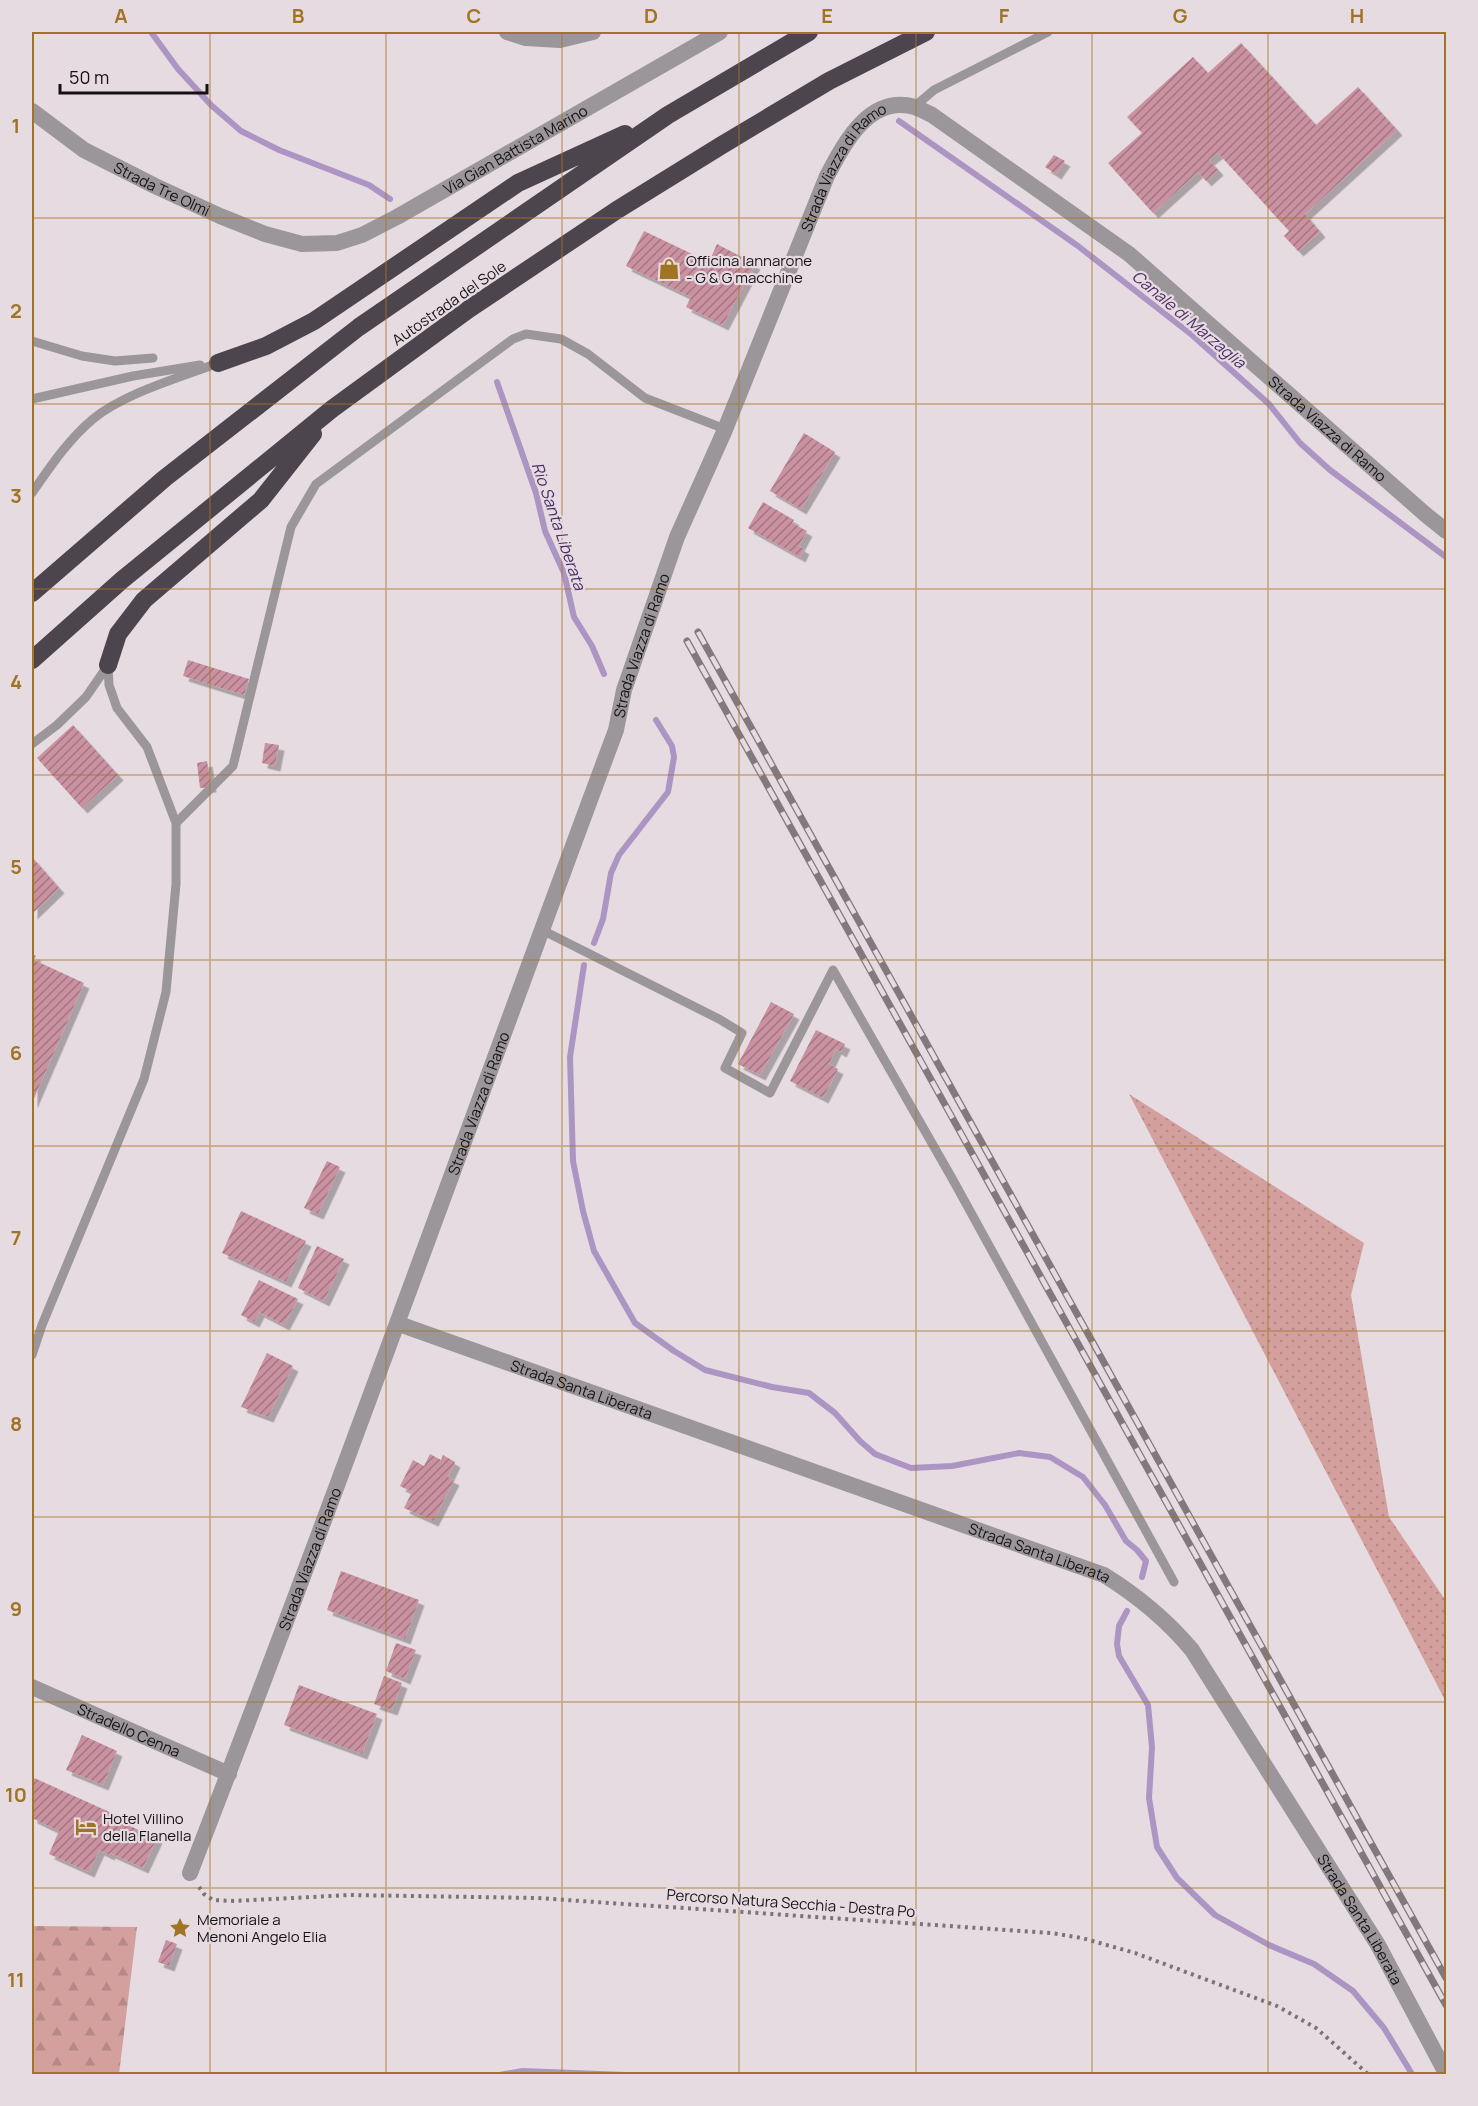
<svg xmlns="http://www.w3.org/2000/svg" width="1478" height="2106" font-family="Manrope,sans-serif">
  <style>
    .grass { fill: url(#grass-dots) }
    .forest { fill: url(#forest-firs) }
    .water { fill: #ac95c3 }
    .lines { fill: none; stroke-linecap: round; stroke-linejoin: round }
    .stream { stroke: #ac95c3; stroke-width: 6 }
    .building { fill: url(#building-hatch); filter: url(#shadow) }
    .path { stroke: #7b7378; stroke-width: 4; stroke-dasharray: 3 4.5; stroke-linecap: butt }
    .service { stroke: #9a969a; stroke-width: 9 }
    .minor { stroke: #9a969a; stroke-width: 16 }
    .motorway { stroke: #4d454d; stroke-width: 18 }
    .rail-casing { stroke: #81797d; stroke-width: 7 }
    .rail { stroke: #e7dbe2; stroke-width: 4.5; stroke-dasharray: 14; stroke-linecap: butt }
    .grid { fill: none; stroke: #a07424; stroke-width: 1.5; stroke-opacity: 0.55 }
    .labels { text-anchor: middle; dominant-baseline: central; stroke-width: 4.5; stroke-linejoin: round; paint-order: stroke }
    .street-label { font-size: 15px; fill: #151113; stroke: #e7dbe2 }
    .poi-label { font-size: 15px; fill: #151113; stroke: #e7dbe2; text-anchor: start }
    .water-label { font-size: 16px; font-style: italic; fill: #4a2b64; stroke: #e7dbe2 }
    .neatline { fill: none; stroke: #a07424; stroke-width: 2 }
    .grid-label { font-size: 20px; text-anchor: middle; font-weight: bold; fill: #a07424 }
  </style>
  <defs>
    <pattern id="grass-dots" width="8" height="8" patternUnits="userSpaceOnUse" patternTransform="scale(1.5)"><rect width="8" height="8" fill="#d3a09e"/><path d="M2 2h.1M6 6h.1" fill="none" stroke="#b48987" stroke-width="1.8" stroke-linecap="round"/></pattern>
    <pattern id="forest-firs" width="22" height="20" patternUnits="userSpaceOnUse" patternTransform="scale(1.5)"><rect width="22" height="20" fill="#d3a09e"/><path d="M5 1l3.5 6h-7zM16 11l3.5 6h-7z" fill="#b48987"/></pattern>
    <pattern id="building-hatch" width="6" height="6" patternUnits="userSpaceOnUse" patternTransform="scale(1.5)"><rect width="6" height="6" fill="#ca92a0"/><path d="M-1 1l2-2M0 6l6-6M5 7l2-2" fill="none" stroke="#a37681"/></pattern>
    <filter id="shadow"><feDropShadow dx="5.5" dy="5.5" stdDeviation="0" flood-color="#0004"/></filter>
  </defs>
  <rect width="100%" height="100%" fill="#e7dbe2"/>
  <!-- grass -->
  <path class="grass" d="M 1129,1094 L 1364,1243 L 1351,1295 L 1389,1517 L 1446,1601 L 1446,1702 Z"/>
  <!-- forest -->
  <path class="forest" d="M 32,1926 L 137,1927 L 119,2074 L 32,2074 Z"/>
  <!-- water -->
  <path class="water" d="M 522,2068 L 626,2072 L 631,2074 L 488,2074 Z"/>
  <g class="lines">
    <!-- stream -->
    <path class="stream" d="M 151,32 L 178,69 L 211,105 L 241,131 L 279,150 L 369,185 L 390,199
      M 899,121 L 1078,246 L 1192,335 L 1269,404 L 1300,443 L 1330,470 L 1446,557
      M 497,382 L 536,493 L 545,531 L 564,573 L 574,617 L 592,646 L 604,674
      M 594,943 L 603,919 L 611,873 L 619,855 L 668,792 L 674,757 L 672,746 L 656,720
      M 584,965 L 570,1057 L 573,1161 L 583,1211 L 594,1251 L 635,1323 L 674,1351 L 705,1370 L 772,1387 L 809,1393 L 835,1413 L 860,1441 L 875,1454 L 911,1468 L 952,1466 L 1019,1453 L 1050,1457 L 1083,1477 L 1105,1505 L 1126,1541 L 1137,1550 L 1146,1561 L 1142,1577
      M 1127,1611 L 1119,1626 L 1117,1644 L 1119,1656 L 1148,1705 L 1152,1747 L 1149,1798 L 1157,1847 L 1177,1878 L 1215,1915 L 1269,1945 L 1314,1964 L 1353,1991 L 1384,2028 L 1412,2074"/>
  </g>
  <!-- building -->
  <path class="building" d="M 1241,43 L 1316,125 L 1358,87 L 1397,130 L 1305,214 L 1320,232 L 1298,251 L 1284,236 L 1289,231 L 1218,153 L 1209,160 L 1218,170 L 1206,181 L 1198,172 L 1153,213 L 1108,163 L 1142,133 L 1127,117 L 1193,57 L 1208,73 Z
    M 1054,155 L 1065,161 L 1056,174 L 1045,167 Z
    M 644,231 L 709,262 L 717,244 L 755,264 L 723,325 L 686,307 L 691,297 L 626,266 Z
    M 804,433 L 835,452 L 801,509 L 770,491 Z
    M 763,502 L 794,520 L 792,523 L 807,531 L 799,546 L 804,549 L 800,557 L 748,528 Z
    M 188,660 L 249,679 L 244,695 L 183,676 Z
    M 73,725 L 118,775 L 82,808 L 37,758 Z
    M 265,743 L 279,745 L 275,766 L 262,763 Z
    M 207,761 L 211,787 L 200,788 L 197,763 Z
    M 32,857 L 59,888 L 32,914 Z
    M 32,954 L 36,956 L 34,960 L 84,983 L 32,1103 Z
    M 771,1002 L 794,1014 L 760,1075 L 738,1064 Z
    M 816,1030 L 845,1044 L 841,1052 L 836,1049 L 829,1064 L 838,1069 L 823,1098 L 790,1081 Z
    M 327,1161 L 340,1167 L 318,1214 L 304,1208 Z
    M 241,1211 L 306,1241 L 286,1282 L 222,1253 Z
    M 317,1246 L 344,1259 L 324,1301 L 298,1288 Z
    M 259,1280 L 298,1299 L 284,1325 L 259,1312 L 254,1322 L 241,1315 Z
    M 267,1353 L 293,1366 L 268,1417 L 241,1407 Z
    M 430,1454 L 441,1460 L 443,1455 L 455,1462 L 448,1477 L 454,1480 L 433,1521 L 404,1508 L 412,1492 L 400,1486 L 413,1460 L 424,1466 Z
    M 341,1571 L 419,1600 L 405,1639 L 327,1610 Z
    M 396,1643 L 416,1650 L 405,1679 L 386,1671 Z
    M 384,1676 L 402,1683 L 392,1710 L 374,1704 Z
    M 299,1685 L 377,1714 L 362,1754 L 284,1725 Z
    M 82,1735 L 117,1751 L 103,1785 L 66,1770 Z
    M 32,1777 L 125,1819 L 123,1823 L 157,1838 L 143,1868 L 110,1853 L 109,1855 L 99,1850 L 89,1872 L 49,1854 L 59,1831 L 32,1818 Z
    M 166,1940 L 177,1944 L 169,1966 L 158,1962 Z"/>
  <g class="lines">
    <!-- path -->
    <path class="path" d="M 199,1887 L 204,1894 L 213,1900 L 234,1901 L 350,1895 L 537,1898 L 1051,1933 L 1082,1938 L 1135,1953 L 1277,2006 L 1316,2028 L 1368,2074"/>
    <!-- service -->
    <path class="service" d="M 914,107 L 934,90 L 1048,32
      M 32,341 L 82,356 L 115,361 L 153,358
      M 32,399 L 133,376 L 200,365
      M 32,493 C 50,467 68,440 93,419 C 125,393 179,378 218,363
      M 32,744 L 57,725 L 86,697 L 108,665
      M 176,823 L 233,766 L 291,527 L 316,484 L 513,339 L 526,334 L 561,339 L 588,354 L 645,398 L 725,429
      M 542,930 L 719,1019 L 742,1033 L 725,1068 L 770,1093 L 833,970 L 953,1180 L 1174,1582
      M 32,1355 L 42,1325 L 144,1079 L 166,992 L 176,884 L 176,823 L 147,747 L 117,708 L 109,685 L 108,665"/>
    <!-- minor -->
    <g class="minor">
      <path d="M 507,32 L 526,38 L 560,40 L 593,32"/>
      <path id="s1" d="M 32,111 L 84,150 L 155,186 L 220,216 L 265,234 L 302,244 L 337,243 L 362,235 L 397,217 L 720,32"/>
      <path id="s2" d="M 399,1324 L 1104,1575 C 1138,1596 1166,1619 1192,1650 L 1378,1945 L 1446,2073"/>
      <path id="s3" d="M 32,1687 L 229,1774"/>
      <path id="s4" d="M 190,1873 C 337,1494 474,1111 616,730 L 624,690 L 677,537 L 724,432 L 827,176 C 844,144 869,94 915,107 C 920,109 926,112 932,115 L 1129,254 L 1425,514 L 1446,531"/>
    </g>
    <!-- motorway -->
    <path class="motorway" d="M 218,363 L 266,346 L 314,321 L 518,183 L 625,134
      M 32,593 L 165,478 L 359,327 L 668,115 L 809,32
      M 32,660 L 122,580 L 332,409 L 469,309 L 617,210 L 722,145 L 829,81 L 926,32
      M 108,665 L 118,634 L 144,600 L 261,500 L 313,434"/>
    <defs>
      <path id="rail" d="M 698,632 L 1446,1978
        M 687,641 L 1446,2005"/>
    </defs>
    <!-- rail casing -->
    <use href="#rail" class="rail-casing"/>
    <!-- rail -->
    <use href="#rail" class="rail"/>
  </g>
  <!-- grid -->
  <path class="grid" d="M 210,32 L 210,2074M 386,32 L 386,2074M 562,32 L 562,2074M 739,32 L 739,2074M 916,32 L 916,2074M 1092,32 L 1092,2074M 1268,32 L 1268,2074M 32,218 L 1446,218M 32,404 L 1446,404M 32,589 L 1446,589M 32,775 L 1446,775M 32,960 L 1446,960M 32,1146 L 1446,1146M 32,1331 L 1446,1331M 32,1517 L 1446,1517M 32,1702 L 1446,1702M 32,1888 L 1446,1888"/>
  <!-- icons -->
  <defs>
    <symbol id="shop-bare" viewBox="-9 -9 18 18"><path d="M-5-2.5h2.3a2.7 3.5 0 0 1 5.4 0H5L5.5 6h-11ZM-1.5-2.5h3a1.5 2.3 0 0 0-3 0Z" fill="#a07424" stroke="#e7dbe2" stroke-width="2.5" paint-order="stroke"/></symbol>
    <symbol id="hotel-bare" viewBox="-9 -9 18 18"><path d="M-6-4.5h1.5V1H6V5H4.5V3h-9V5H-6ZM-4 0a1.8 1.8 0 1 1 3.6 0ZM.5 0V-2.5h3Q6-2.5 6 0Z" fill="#a07424" stroke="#e7dbe2" stroke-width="2.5" paint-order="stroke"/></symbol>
    <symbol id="sight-bare" viewBox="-9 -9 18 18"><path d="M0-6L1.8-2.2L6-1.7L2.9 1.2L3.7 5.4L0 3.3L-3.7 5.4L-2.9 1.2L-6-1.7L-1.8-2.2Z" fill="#a07424" stroke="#e7dbe2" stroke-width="2.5" paint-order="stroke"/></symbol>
  </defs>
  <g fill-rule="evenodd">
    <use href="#shop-bare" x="654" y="254" width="30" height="30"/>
    <use href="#hotel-bare" x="71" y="1812" width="30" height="30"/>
    <use href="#sight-bare" x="165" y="1913" width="30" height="30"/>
  </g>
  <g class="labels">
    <!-- street labels -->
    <g class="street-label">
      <text stroke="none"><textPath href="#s1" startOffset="540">Via Gian Battista Marino</textPath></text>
      <text stroke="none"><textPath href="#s4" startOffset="1830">Strada Viazza di Ramo</textPath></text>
      <text stroke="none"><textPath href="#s1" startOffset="152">Strada Tre Olmi</textPath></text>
      <text transform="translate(449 303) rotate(-35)">Autostrada del Sole</text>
      <text stroke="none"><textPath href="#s4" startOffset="2460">Strada Viazza di Ramo</textPath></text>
      <text stroke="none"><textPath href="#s4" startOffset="1308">Strada Viazza di Ramo</textPath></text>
      <text stroke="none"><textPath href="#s4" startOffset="822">Strada Viazza di Ramo</textPath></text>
      <text stroke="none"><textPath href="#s2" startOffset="194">Strada Santa Liberata</textPath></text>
      <text stroke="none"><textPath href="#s2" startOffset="680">Strada Santa Liberata</textPath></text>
      <text stroke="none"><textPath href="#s4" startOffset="336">Strada Viazza di Ramo</textPath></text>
      <text stroke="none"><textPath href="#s3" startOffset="106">Stradello Cenna</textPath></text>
      <text transform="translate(791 1903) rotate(4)">Percorso Natura Secchia - Destra Po</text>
      <text stroke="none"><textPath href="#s2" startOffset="1182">Strada Santa Liberata</textPath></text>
    </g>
    <!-- poi labels -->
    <g class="poi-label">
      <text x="686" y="260">Officina Iannarone<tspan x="686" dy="17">- G &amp; G macchine</tspan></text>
      <text x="103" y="1818">Hotel Villino<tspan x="103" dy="17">della Flanella</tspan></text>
      <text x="197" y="1919">Memoriale a<tspan x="197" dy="17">Menoni Angelo Elia</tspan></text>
    </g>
    <!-- water labels -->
    <g class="water-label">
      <text transform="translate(1189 319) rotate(40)">Canale di Marzaglia</text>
      <text transform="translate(559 526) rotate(71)">Rio Santa Liberata</text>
    </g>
  </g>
  <!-- border -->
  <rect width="1478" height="2106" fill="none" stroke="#e7dbe2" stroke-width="66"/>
  <!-- scale -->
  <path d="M60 84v9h147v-9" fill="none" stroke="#151113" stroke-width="3"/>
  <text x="69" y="84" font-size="18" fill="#151113" stroke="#e7dbe2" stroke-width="4.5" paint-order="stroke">50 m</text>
  <rect x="33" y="33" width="1412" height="2040" class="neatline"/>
  <g class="grid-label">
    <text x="121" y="23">A</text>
    <text x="298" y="23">B</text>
    <text x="474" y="23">C</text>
    <text x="651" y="23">D</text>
    <text x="827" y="23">E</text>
    <text x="1004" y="23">F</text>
    <text x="1180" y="23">G</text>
    <text x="1357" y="23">H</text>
    <text x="16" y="133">1</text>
    <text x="16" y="318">2</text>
    <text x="16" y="503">3</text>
    <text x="16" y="689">4</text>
    <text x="16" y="874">5</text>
    <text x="16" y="1060">6</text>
    <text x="16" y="1245">7</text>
    <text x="16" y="1431">8</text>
    <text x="16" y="1616">9</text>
    <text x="16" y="1802">10</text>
    <text x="16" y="1987">11</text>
  </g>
</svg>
